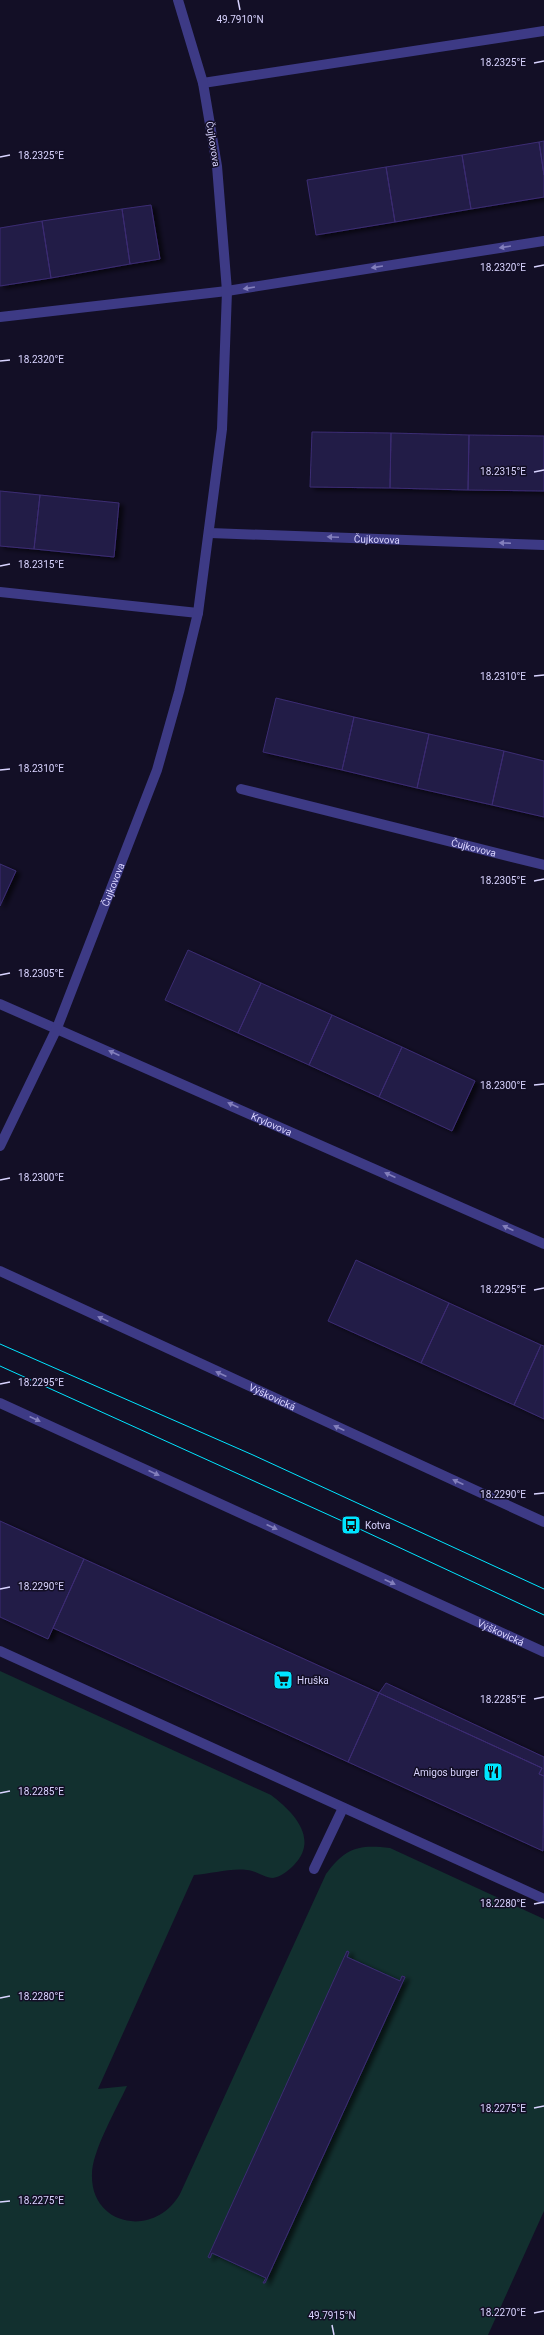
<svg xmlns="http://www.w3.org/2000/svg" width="544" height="2335" font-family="Roboto,sans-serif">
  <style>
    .green { fill: #12302f }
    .building { fill: #241b47; stroke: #3b2d73; filter: url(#shadow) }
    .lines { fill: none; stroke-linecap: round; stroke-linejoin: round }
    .minor { stroke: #3d3a85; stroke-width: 10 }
    .tram { stroke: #00e5ff; stroke-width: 1 }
    .oneway { fill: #837fbc }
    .ticks { fill: none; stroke: #d9d4ff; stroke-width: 1.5 }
    .labels { text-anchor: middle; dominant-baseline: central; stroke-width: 3; stroke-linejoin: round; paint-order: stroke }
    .street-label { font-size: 10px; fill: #d9d4ff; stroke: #130f26 }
    .poi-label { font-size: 10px; fill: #d9d4ff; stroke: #130f26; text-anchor: start }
    .ticks-label { font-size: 10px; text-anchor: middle; fill: #d9d4ff; stroke: #130f26; stroke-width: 3; stroke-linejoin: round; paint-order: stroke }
  </style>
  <defs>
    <filter id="shadow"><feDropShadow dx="4.5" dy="2.5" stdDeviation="2" flood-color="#0009"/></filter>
  </defs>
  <rect width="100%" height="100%" fill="#130f26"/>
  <!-- green -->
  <path class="green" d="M 0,1671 L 271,1795 C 292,1811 320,1838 294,1865 C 289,1870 281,1877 273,1878 C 264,1878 255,1870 247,1870 C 230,1868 211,1874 194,1875 L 98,2089 L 127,2086 C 117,2108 92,2151 92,2174 C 90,2226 154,2239 180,2194 L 326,1874 C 345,1848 358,1844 390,1848 L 544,1919 L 544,2211 L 488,2335 L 0,2335 Z"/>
  <!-- building -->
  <path class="building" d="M 544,141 L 544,175 L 539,142 Z
    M 539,142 L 544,175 L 544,197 L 471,209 L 462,155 Z
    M 462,155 L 471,209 L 395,222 L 386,167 Z
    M 386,167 L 395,222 L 316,235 L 307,180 Z
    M 151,205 L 160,259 L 130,264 L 122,209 Z
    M 122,209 L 130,264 L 51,278 L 42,221 Z
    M 42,221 L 51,278 L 0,286 L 0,228 Z
    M 312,432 L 391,433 L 390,488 L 310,487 Z
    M 391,433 L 469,435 L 468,490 L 390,488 Z
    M 469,435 L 544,436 L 544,491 L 468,490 Z
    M 0,491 L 40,495 L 34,549 L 0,546 Z
    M 40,495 L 119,503 L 114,557 L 34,549 Z
    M 276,698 L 354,717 L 342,770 L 263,752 Z
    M 354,717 L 429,734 L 417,788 L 342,770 Z
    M 429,734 L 504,751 L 492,805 L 417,788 Z
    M 504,751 L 544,761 L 544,817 L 492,805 Z
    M 0,864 L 16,871 L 0,906 Z
    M 188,950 L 261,983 L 238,1033 L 165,1000 Z
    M 261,983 L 332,1015 L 309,1065 L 238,1033 Z
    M 332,1015 L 402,1047 L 379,1097 L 309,1065 Z
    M 402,1047 L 475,1081 L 452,1131 L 379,1097 Z
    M 356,1260 L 449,1303 L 421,1363 L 328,1321 Z
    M 449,1303 L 541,1345 L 514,1405 L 421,1363 Z
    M 541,1345 L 544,1346 L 544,1419 L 514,1405 Z
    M 0,1521 L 84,1559 L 48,1639 L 0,1617 Z
    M 84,1559 L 379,1693 L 348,1762 L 53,1628 Z
    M 386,1683 L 544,1757 L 544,1776 L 539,1774 L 542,1768 L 379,1693 Z
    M 379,1693 L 542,1768 L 539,1774 L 544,1776 L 543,1851 L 348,1762 Z
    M 347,1951 L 349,1952 L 347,1957 L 400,1981 L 402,1976 L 405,1977 L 265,2283 L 263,2283 L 266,2278 L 212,2253 L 210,2258 L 208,2257 Z"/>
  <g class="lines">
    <!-- minor -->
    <g class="minor">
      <path d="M 203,83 L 544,31"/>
      <path d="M 0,317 L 227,291 L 544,241"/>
      <path id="s1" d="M 210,533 L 544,545"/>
      <path d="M 0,592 L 198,613"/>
      <path id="s2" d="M 241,789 L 544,865"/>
      <path id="s3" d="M 0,1004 L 544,1244"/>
      <path id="s4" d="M 0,1146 L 57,1028 L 157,770 L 179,692 L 198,613 L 222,429 L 227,291 L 217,166 L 203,83 L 178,0"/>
      <path id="s5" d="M 0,1271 L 544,1522"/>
      <path id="s6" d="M 0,1403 L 544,1652"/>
      <path d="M 0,1651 L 544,1899"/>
      <path d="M 314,1869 L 343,1808"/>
    </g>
    <!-- tram -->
    <path class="tram" d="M 0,1344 L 253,1455 L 544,1589
      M 0,1366 L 351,1525 L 544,1615"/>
  </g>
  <!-- one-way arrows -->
  <defs><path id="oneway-solid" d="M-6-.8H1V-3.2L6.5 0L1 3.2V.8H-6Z"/></defs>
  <g class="oneway">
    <use href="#oneway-solid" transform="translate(505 247) rotate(171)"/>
    <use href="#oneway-solid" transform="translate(377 267) rotate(171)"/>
    <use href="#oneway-solid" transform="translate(249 288) rotate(171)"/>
    <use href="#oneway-solid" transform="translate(333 537) rotate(-178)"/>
    <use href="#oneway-solid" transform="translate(505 543) rotate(-178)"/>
    <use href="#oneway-solid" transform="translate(114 1053) rotate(-156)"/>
    <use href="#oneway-solid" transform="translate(233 1105) rotate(-156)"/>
    <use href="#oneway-solid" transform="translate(390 1175) rotate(-156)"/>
    <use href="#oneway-solid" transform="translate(508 1228) rotate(-156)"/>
    <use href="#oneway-solid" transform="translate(103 1319) rotate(-155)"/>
    <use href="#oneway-solid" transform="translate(221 1374) rotate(-155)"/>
    <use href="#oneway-solid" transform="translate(35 1419) rotate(25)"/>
    <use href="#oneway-solid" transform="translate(339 1428) rotate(-155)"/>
    <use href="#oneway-solid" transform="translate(154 1473) rotate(25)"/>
    <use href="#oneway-solid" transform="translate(458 1482) rotate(-155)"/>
    <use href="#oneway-solid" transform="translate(272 1527) rotate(25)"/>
    <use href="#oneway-solid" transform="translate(390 1582) rotate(25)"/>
  </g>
  <!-- ticks -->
  <path class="ticks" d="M 238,0 L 240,10M 534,63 L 544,61M 0,157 L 10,155M 534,267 L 544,265M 0,361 L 10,360M 534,472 L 544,470M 0,566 L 10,564M 534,676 L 544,675M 0,770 L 10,769M 534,881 L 544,879M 0,975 L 10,973M 534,1085 L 544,1084M 0,1180 L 10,1178M 534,1290 L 544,1288M 0,1384 L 10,1382M 534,1494 L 544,1493M 0,1589 L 10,1587M 534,1699 L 544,1697M 0,1793 L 10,1791M 534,1904 L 544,1902M 0,1998 L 10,1996M 534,2108 L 544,2106M 0,2202 L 10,2201M 534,2313 L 544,2311M 332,2325 L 334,2335"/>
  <!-- icons -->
  <defs>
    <symbol id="bus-square" viewBox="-11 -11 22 22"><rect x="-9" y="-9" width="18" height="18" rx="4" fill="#00e5ff" stroke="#130f26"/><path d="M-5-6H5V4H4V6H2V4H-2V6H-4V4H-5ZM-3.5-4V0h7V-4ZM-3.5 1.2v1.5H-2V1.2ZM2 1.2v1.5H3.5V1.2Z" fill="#111"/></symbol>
    <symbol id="supermarket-square" viewBox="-11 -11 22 22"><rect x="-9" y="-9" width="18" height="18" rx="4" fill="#00e5ff" stroke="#130f26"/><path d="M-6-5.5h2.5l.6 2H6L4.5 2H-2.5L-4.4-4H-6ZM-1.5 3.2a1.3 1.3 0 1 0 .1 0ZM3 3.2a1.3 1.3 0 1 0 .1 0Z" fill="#111"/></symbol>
    <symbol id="restaurant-square" viewBox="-11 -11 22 22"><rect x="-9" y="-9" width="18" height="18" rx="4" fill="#00e5ff" stroke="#130f26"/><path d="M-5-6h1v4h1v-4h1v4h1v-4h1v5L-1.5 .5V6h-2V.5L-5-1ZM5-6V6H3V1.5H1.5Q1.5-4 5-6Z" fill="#111"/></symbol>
  </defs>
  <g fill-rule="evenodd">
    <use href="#bus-square" x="340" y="1514" width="22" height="22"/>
    <use href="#supermarket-square" x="272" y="1669" width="22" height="22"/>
    <use href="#restaurant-square" x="482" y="1761" width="22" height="22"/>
  </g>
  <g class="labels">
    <!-- street labels -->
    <g class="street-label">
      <text transform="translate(213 144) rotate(81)">Čujkovova</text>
      <text stroke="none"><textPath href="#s1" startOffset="167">Čujkovova</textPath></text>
      <text stroke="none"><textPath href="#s2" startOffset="240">Čujkovova</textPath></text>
      <text stroke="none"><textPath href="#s4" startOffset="285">Čujkovova</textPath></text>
      <text stroke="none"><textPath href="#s3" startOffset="297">Krylovova</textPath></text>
      <text stroke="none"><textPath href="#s5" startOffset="300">Výškovická</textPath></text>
      <text stroke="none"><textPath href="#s6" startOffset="551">Výškovická</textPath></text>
    </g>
    <!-- poi labels -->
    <g class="poi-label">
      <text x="365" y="1525">Kotva</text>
      <text x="297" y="1680">Hruška</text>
      <text x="479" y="1772" text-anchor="end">Amigos burger</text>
    </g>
  </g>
  <g class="ticks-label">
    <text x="240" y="23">49.7910°N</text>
    <text x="503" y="66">18.2325°E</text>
    <text x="41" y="159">18.2325°E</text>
    <text x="503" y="271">18.2320°E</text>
    <text x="41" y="363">18.2320°E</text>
    <text x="503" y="475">18.2315°E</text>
    <text x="41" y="568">18.2315°E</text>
    <text x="503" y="680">18.2310°E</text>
    <text x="41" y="772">18.2310°E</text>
    <text x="503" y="884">18.2305°E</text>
    <text x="41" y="977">18.2305°E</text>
    <text x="503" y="1089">18.2300°E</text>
    <text x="41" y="1181">18.2300°E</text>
    <text x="503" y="1293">18.2295°E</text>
    <text x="41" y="1386">18.2295°E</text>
    <text x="503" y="1498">18.2290°E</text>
    <text x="41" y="1590">18.2290°E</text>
    <text x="503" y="1703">18.2285°E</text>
    <text x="41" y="1795">18.2285°E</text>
    <text x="503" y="1907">18.2280°E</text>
    <text x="41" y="2000">18.2280°E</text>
    <text x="503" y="2112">18.2275°E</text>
    <text x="41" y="2204">18.2275°E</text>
    <text x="503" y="2316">18.2270°E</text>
    <text x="332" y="2319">49.7915°N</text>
  </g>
</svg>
